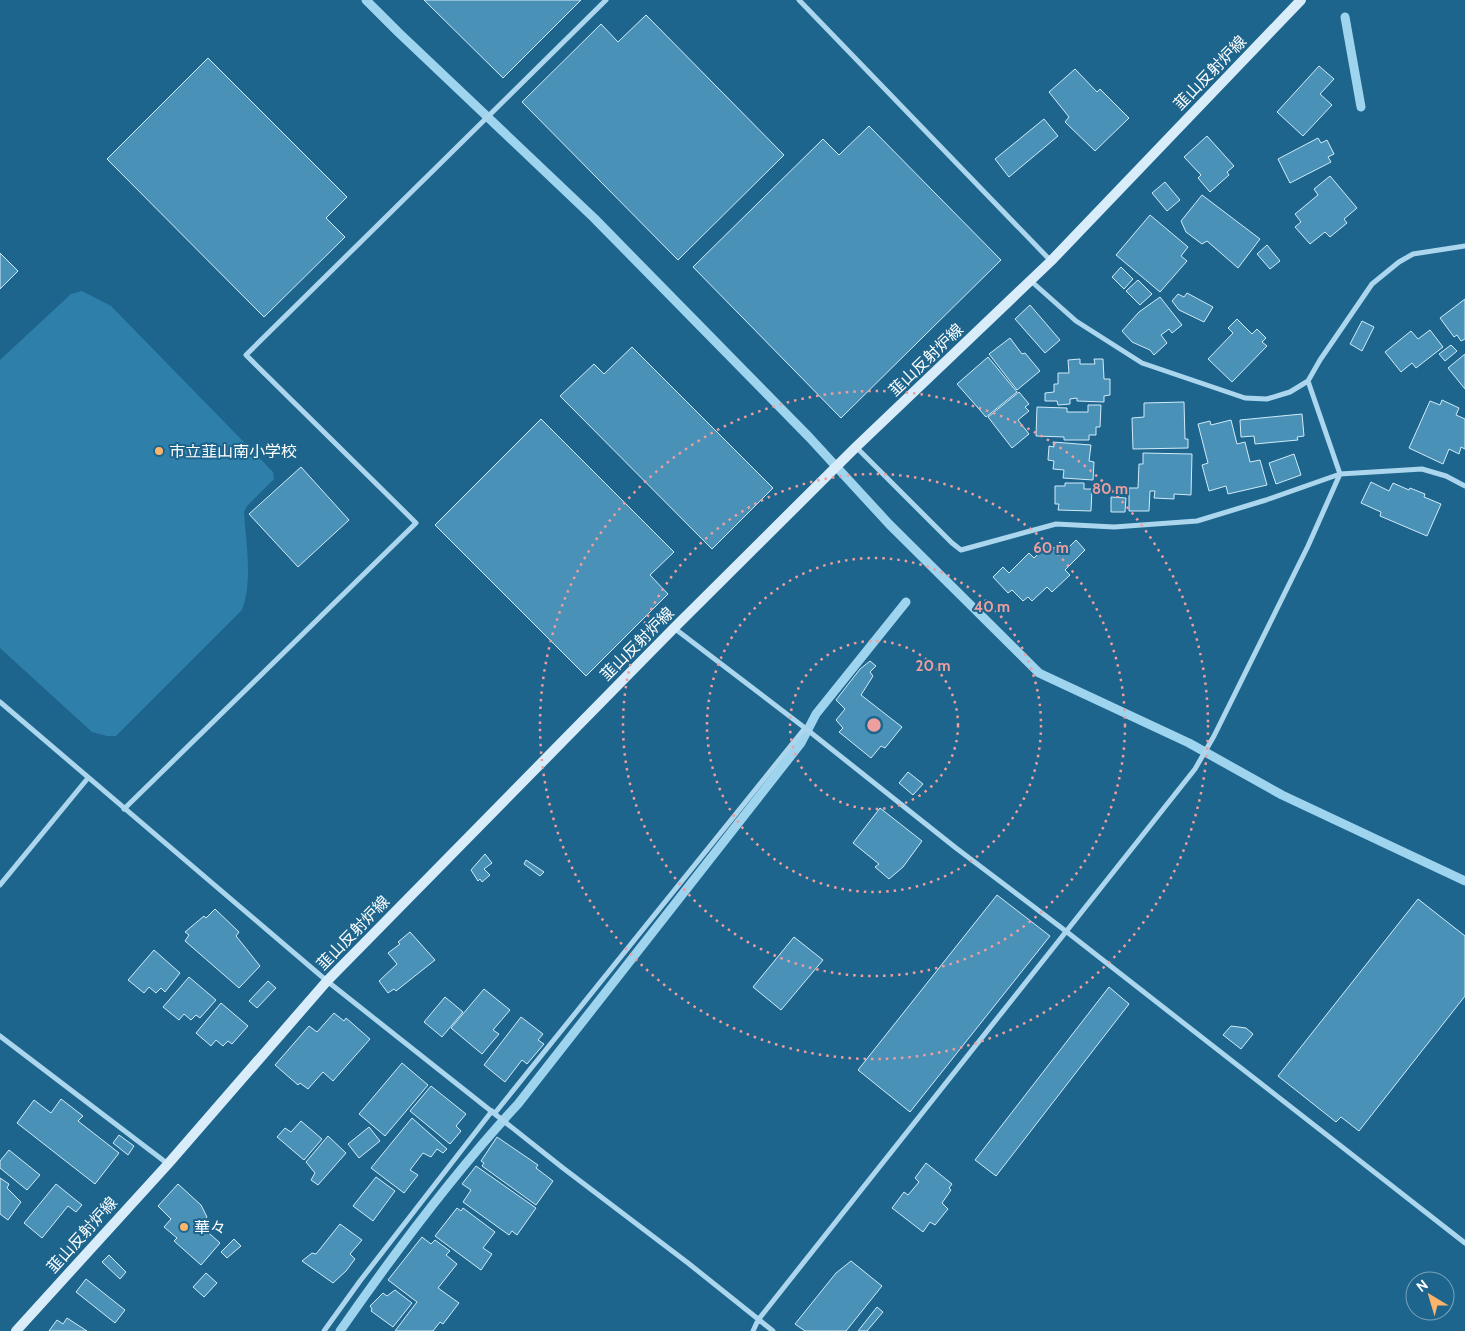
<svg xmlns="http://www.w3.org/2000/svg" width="1465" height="1331" font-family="Cabin,'Noto Sans JP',sans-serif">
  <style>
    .green { fill: #2e7fa9 }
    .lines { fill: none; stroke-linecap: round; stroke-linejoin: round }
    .stream { stroke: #9fd4ee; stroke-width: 9 }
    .building { fill: #4a91b7; stroke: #d1ebf9 }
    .street { stroke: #abd6ed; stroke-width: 5 }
    .secondary { stroke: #d8edf9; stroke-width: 10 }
    .ring { fill: none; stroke: #ed9e9e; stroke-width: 2.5; stroke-dasharray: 2.5 5 }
    .poi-dot { fill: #fcb46a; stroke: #1e658d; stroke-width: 2 }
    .labels { text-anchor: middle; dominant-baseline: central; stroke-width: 4; stroke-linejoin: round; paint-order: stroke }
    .street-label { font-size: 16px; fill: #fff; stroke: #1e658d }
    .poi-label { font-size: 16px; fill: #fff; stroke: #1e658d; text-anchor: start }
    .centre { fill: #ed9e9e; stroke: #1e658d; stroke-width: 2.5 }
    .ring-label { font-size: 15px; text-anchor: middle; font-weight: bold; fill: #ed9e9e; stroke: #1e658d; stroke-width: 4; stroke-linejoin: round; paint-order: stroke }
  </style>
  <rect width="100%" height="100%" fill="#1e658d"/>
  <!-- green -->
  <path class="green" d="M 82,291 L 111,306 L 273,472 L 274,479 L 247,506 L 244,512 C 246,544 253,581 242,610 L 116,736 L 107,736 L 92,732 L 0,648 L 0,360 L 71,294 Z"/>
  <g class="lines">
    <!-- stream -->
    <path class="stream" d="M 366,0 L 398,32 L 594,218 L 809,437 L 889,524 L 1039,673 L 1189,743 L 1282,795 L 1465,881
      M 1345,17 L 1361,107
      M 340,1331 C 395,1252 453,1174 518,1104 L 801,743 L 816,714 L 906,602"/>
  </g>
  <!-- building -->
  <path class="building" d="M 424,0 L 581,0 L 503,78 Z
    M 646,15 L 784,155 L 678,260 L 522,102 L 601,24 L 618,42 Z
    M 208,58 L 347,197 L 326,218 L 345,237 L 264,317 L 107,159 Z
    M 1319,66 L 1334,79 L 1320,94 L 1332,105 L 1303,136 L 1277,112 Z
    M 1075,69 L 1097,92 L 1100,89 L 1129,118 L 1095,151 L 1065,122 L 1069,117 L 1049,92 Z
    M 1044,119 L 1058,136 L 1009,177 L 995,159 Z
    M 869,126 L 1001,260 L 841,418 L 693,267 L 823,139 L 839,155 Z
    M 1207,136 L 1234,166 L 1227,172 L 1229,175 L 1210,192 L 1198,178 L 1201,175 L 1184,157 Z
    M 1318,138 L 1321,143 L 1327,140 L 1334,154 L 1328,157 L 1331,162 L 1290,183 L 1278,159 Z
    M 1330,176 L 1357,208 L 1344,219 L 1347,223 L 1330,237 L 1325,232 L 1310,244 L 1295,227 L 1301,222 L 1295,214 L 1318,195 L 1314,189 Z
    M 1165,182 L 1180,200 L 1167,211 L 1152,193 Z
    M 1202,195 L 1260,239 L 1238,268 L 1207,241 L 1202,244 L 1186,232 L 1181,221 Z
    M 1150,215 L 1188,247 L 1181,256 L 1187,261 L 1160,292 L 1116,255 Z
    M 1267,245 L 1280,261 L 1270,269 L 1257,254 Z
    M 0,253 L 18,271 L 0,289 Z
    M 1121,267 L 1133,279 L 1124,289 L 1112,277 Z
    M 1138,280 L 1152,294 L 1140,305 L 1126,291 Z
    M 1187,293 L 1213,307 L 1204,322 L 1179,310 L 1172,301 L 1178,294 L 1184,297 Z
    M 1160,297 L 1182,325 L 1172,333 L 1169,329 L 1161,335 L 1167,343 L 1154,355 L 1150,350 L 1132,342 L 1122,331 L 1139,312 Z
    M 1465,299 L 1465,339 L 1461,341 L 1457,335 L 1454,337 L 1440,318 Z
    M 1030,305 L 1060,340 L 1045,353 L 1015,319 Z
    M 1237,319 L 1252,334 L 1257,329 L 1266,338 L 1262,342 L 1267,346 L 1232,382 L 1208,359 L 1233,333 L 1228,328 Z
    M 1362,321 L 1374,327 L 1362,351 L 1350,344 Z
    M 1430,330 L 1443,347 L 1416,368 L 1412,363 L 1401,372 L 1385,352 L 1411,331 L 1418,339 Z
    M 1010,338 L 1022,354 L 1025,353 L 1040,371 L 1017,390 L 989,354 Z
    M 1451,345 L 1457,351 L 1445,361 L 1439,354 Z
    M 632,347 L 773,488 L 712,549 L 560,396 L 594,364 L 604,374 Z
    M 1465,354 L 1465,389 L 1448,368 Z
    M 988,357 L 1017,392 L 986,417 L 957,384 Z
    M 1080,359 L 1080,364 L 1095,364 L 1094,359 L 1103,359 L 1104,379 L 1110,379 L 1110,395 L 1104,396 L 1104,402 L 1077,401 L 1077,398 L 1070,399 L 1070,404 L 1058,405 L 1057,401 L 1045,401 L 1045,393 L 1054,392 L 1054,384 L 1058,384 L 1058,373 L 1069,373 L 1068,360 Z
    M 1019,392 L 1029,404 L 1025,407 L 1029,411 L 1018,420 L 1029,434 L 1012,448 L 988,417 Z
    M 1442,400 L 1459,408 L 1456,415 L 1465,419 L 1465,449 L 1461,447 L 1459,454 L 1449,449 L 1443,464 L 1409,448 L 1430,401 L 1440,405 Z
    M 1184,402 L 1185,439 L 1188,439 L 1188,448 L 1133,449 L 1132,418 L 1144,417 L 1144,403 Z
    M 1088,405 L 1101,405 L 1100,427 L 1096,427 L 1096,435 L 1089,435 L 1089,440 L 1064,440 L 1064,437 L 1036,436 L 1037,407 L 1067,408 L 1067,412 L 1088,412 Z
    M 1302,414 L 1304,436 L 1297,437 L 1298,440 L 1255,444 L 1254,436 L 1241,437 L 1240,420 Z
    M 541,419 L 674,552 L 650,575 L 668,594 L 586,676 L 435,525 Z
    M 1231,420 L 1237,444 L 1245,442 L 1250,462 L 1260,460 L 1267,485 L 1228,494 L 1226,486 L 1209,491 L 1202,465 L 1208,463 L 1198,424 L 1210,421 L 1211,425 Z
    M 1053,442 L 1091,445 L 1089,461 L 1094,462 L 1093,480 L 1063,478 L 1064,470 L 1053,469 L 1054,461 L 1048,460 L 1049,446 L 1054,447 Z
    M 1143,453 L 1192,454 L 1191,495 L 1174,494 L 1174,499 L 1154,498 L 1155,491 L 1150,491 L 1149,511 L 1129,511 L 1129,488 L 1138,488 L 1139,464 L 1143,464 Z
    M 1294,454 L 1301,475 L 1276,484 L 1269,463 Z
    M 301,467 L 349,520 L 298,567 L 249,514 Z
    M 1371,482 L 1389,491 L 1393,483 L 1409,490 L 1410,488 L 1425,494 L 1424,497 L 1441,504 L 1427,536 L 1380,516 L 1381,512 L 1361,503 Z
    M 1065,483 L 1084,483 L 1084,489 L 1092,489 L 1091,511 L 1058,510 L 1059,504 L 1055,504 L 1055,486 L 1065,486 Z
    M 1111,497 L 1126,498 L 1125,512 L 1111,512 Z
    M 1076,540 L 1085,550 L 1065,570 L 1070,575 L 1052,592 L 1047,587 L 1032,601 L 1028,597 L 1023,601 L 1012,590 L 1008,593 L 993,577 L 1003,567 L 1009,573 L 1029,553 L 1034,558 L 1049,543 L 1054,548 L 1060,542 L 1067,549 Z
    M 870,661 L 876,666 L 870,672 L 873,676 L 861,695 L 902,727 L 885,748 L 881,746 L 871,758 L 839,732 L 843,728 L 836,720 L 845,709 L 836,700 L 860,669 Z
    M 908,772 L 923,784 L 913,795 L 899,783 Z
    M 880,808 L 922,841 L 903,867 L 889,879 L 875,867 L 879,864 L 853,843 Z
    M 485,854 L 492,863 L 484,869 L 490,875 L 482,882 L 480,879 L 478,881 L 471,870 Z
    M 526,860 L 544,872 L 540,876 L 524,864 Z
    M 997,895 L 1050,936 L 910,1112 L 858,1070 Z
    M 1418,899 L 1465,936 L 1465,996 L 1359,1131 L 1341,1117 L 1336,1122 L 1278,1076 Z
    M 215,909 L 239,932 L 236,936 L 260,966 L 239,988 L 185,941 L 189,935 L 185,932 L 204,916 L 206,918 Z
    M 410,932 L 435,960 L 396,991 L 394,989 L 388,993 L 379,981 L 397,964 L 388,953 L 400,944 L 398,942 Z
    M 794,937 L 823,960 L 781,1010 L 753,987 Z
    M 154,950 L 180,973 L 165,992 L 161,988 L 156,993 L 149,987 L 144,993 L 128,980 Z
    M 189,977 L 216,1000 L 200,1018 L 196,1015 L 191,1020 L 184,1014 L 179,1020 L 163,1007 Z
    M 268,981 L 276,988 L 257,1008 L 249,1001 Z
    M 1109,987 L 1129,1004 L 996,1176 L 975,1160 Z
    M 484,989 L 510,1010 L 493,1030 L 499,1034 L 482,1054 L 451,1028 Z
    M 445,997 L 463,1012 L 442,1037 L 424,1022 Z
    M 221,1003 L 248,1026 L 232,1044 L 228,1041 L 223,1046 L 216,1040 L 211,1046 L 196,1033 Z
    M 334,1013 L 344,1021 L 346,1018 L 370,1039 L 333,1081 L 323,1072 L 308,1089 L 300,1083 L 298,1085 L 275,1065 L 309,1026 L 317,1032 Z
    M 521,1017 L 543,1034 L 538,1040 L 544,1044 L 527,1064 L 522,1060 L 505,1082 L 484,1065 Z
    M 1231,1026 L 1246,1028 L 1253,1034 L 1241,1049 L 1223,1035 Z
    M 402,1063 L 428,1085 L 385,1136 L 359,1114 Z
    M 431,1086 L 466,1114 L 456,1126 L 461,1131 L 450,1144 L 410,1111 Z
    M 61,1099 L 83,1116 L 78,1121 L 119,1153 L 95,1184 L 17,1123 L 34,1100 L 51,1113 Z
    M 412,1118 L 447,1149 L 443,1153 L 437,1149 L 431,1157 L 423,1153 L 410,1170 L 418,1175 L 404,1193 L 371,1168 Z
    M 301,1121 L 322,1139 L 304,1160 L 277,1137 L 285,1128 L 291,1132 Z
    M 369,1127 L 380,1141 L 359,1158 L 348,1144 Z
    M 119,1135 L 134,1146 L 128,1155 L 113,1143 Z
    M 328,1136 L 346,1153 L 318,1185 L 311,1180 L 315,1173 L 306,1162 Z
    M 497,1137 L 538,1165 L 536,1168 L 553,1181 L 536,1205 L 482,1166 L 484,1163 L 481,1161 Z
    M 9,1150 L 40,1175 L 27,1190 L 0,1168 L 0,1161 Z
    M 926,1163 L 952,1184 L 949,1188 L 951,1190 L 942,1203 L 948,1209 L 935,1225 L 930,1222 L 923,1232 L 892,1208 L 904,1192 L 908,1195 L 919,1182 L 915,1178 Z
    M 476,1166 L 536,1208 L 517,1235 L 512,1231 L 509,1235 L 463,1202 L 471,1190 L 462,1184 Z
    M 376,1177 L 395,1191 L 373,1221 L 353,1206 Z
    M 0,1178 L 9,1184 L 7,1188 L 21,1202 L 8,1220 L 0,1214 Z
    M 56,1184 L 82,1205 L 76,1212 L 68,1206 L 42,1238 L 24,1223 Z
    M 178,1184 L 201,1205 L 207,1217 L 200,1225 L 220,1243 L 201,1265 L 174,1241 L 177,1238 L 164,1227 L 171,1219 L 158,1206 Z
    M 457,1208 L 461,1211 L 463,1208 L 495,1232 L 483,1248 L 492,1254 L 481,1270 L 435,1236 Z
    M 340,1224 L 362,1240 L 350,1254 L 355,1259 L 346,1271 L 333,1283 L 302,1261 L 312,1253 L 316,1254 Z
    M 422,1237 L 431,1244 L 435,1240 L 450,1251 L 446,1255 L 457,1264 L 438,1288 L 459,1303 L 443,1324 L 440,1322 L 433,1331 L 395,1331 L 417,1302 L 388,1280 Z
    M 234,1239 L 241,1246 L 227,1258 L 221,1252 Z
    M 109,1255 L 126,1272 L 120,1279 L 102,1262 Z
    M 851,1261 L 882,1286 L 846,1331 L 805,1331 L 795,1324 L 836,1273 Z
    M 206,1273 L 217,1283 L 204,1297 L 193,1287 Z
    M 86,1279 L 125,1310 L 115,1323 L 76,1292 Z
    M 395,1290 L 412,1303 L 393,1327 L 371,1311 L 372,1309 L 370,1306 L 383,1293 L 387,1296 Z
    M 877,1307 L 883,1312 L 867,1331 L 858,1331 Z
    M 67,1318 L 87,1331 L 49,1331 L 57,1320 L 63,1324 Z"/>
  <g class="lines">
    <!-- street -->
    <path class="street" d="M 799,0 L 1051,261
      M 1031,281 L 1076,321 L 1142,363 L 1245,398 L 1267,399 L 1290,392 L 1308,381 L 1320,360 L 1372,284 L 1399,262 L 1413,254 L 1465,246
      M 856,447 L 952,543 L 961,550 L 1056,524 L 1114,527 L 1197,521 L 1266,500 L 1340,474 L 1422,469 L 1446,476 L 1465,486
      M 674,628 L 805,728 L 956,848 L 1067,932 L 1465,1243
      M 0,702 L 327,981 L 563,1168 L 688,1263 L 773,1331
      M 124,809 L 416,523 L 246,355 L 606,0
      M 0,885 L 88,778
      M 0,1036 L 168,1164
      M 495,1113 L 805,728
      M 324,1331 L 360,1281 L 492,1111
      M 753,1331 L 758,1320 L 1195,769 L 1214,736 L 1308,546 L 1340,474 L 1308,381"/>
    <!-- secondary -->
    <path class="secondary" d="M 16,1331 L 168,1164 L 327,981 L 674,628 L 856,447 L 1051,261 L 1301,0"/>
  </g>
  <!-- distance rings -->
  <g class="ring">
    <circle cx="874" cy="725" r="84"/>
    <circle cx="874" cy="725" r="167"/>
    <circle cx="874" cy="725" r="251"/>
    <circle cx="874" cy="725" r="334"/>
  </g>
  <!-- markers -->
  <g class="poi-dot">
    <circle cx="159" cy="451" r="5"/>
    <circle cx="184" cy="1227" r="5"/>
  </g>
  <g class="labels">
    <!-- street labels -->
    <g class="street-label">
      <text transform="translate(1210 73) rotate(-46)">韮山反射炉線</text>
      <text transform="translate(926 360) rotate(-44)">韮山反射炉線</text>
      <text transform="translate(637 644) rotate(-45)">韮山反射炉線</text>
      <text transform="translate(353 933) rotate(-46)">韮山反射炉線</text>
      <text transform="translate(82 1235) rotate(-48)">韮山反射炉線</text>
    </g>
    <!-- poi labels -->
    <g class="poi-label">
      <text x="169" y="451">市立韮山南小学校</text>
      <text x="194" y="1227">華々</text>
    </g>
  </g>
  <circle cx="874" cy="725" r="8" class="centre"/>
  <g class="ring-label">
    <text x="1110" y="494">80 m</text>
    <text x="1051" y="553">60 m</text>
    <text x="992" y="612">40 m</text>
    <text x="933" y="671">20 m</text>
  </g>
  <!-- north arrow -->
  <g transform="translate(1430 1296) rotate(322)"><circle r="24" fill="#1e658d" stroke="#78a3bb"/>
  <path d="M0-4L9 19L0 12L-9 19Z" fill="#fcb46a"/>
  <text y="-8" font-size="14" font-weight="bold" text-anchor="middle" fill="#ffffff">N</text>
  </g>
</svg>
